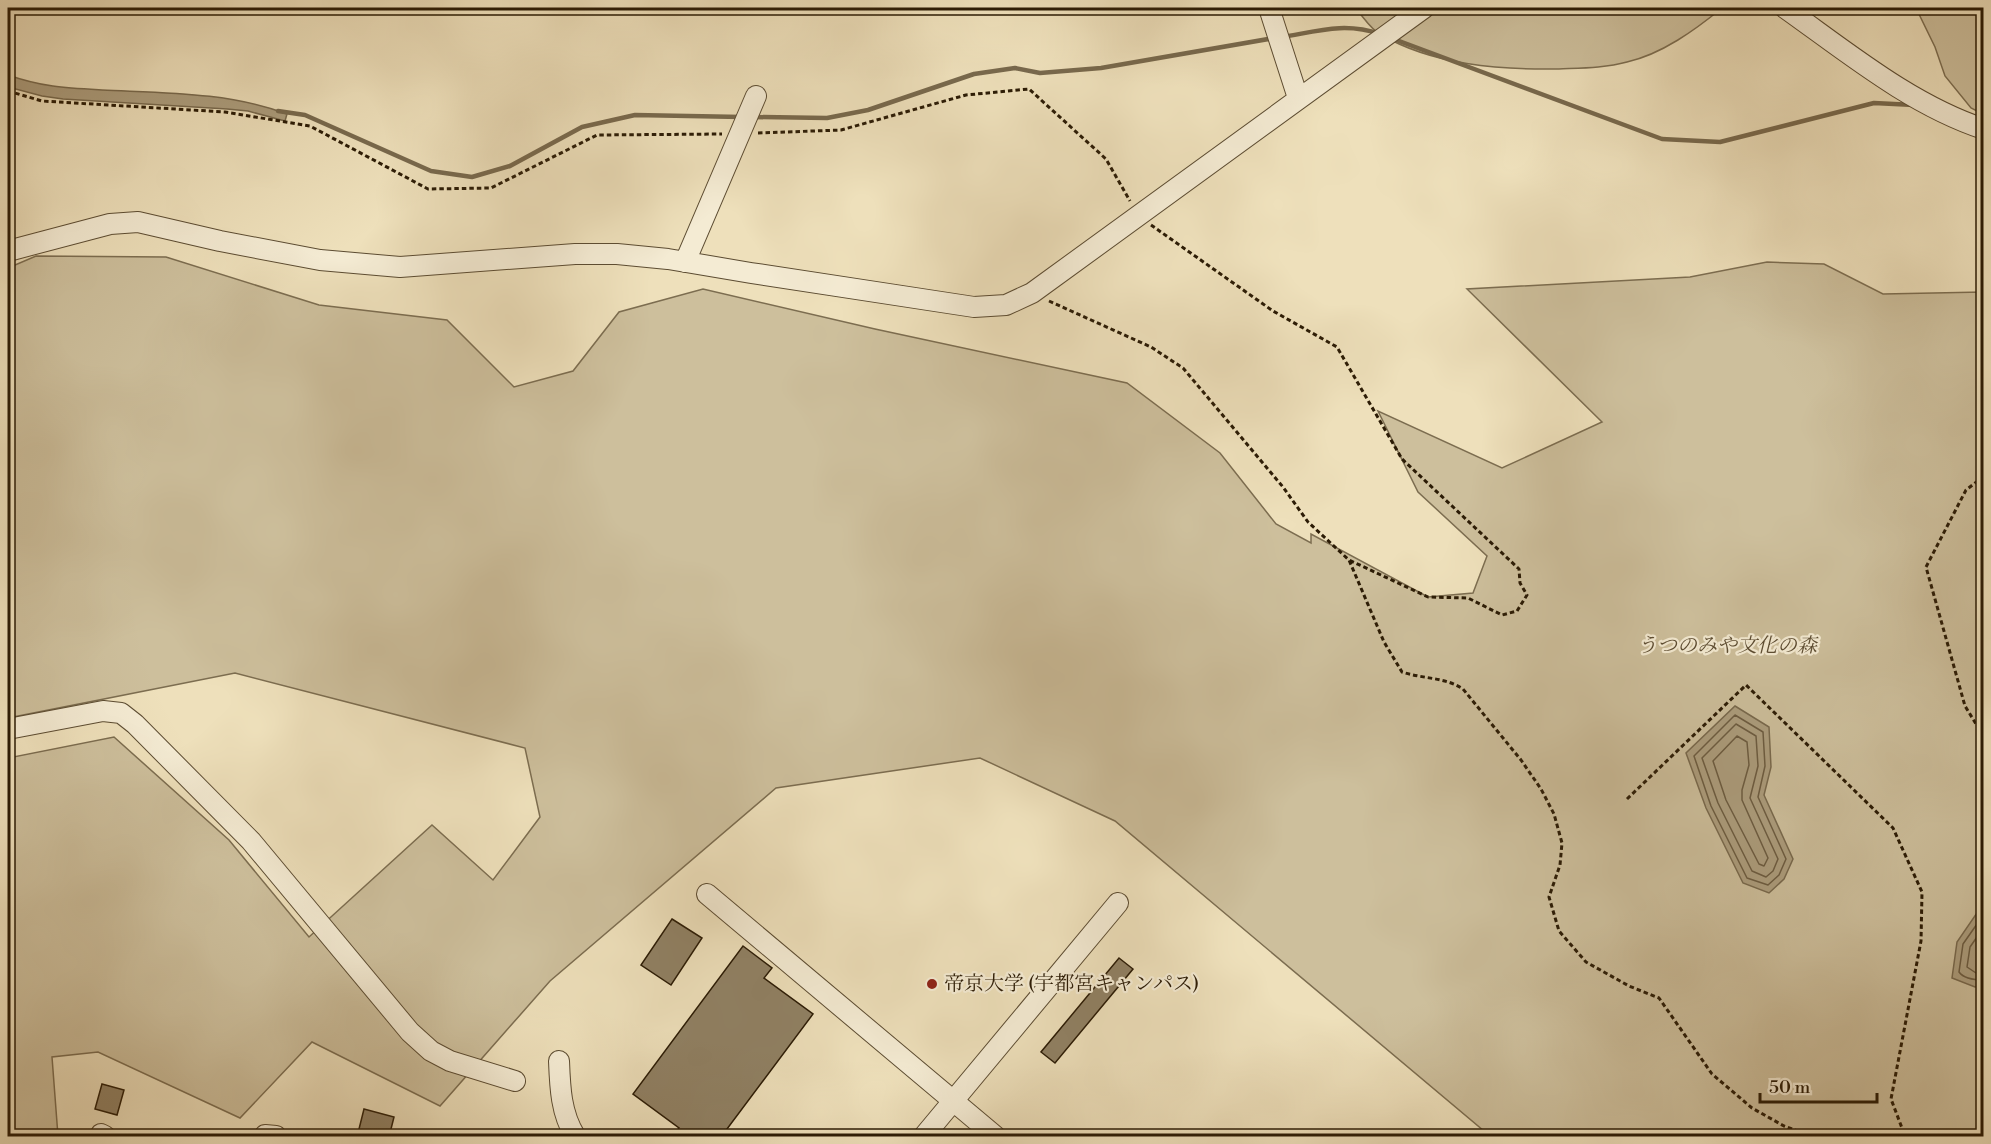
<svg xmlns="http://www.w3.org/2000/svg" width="1991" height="1144" font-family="'Libre Bodoni','Noto Serif JP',serif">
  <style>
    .green { fill: #cdbf9c; stroke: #7c6d50; stroke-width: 1.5 }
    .water { fill: #ac9d7d; stroke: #78694d; stroke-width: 1.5 }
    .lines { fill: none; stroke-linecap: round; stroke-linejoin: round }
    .shore { stroke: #6c5c41; stroke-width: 1.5 }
    .stream { stroke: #78694d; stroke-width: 4.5 }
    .building { fill: #908164; stroke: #2b1b05; stroke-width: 1.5 }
    .minor-casing { stroke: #5c4c32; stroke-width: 22 }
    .path { stroke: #2b1b05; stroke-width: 3; stroke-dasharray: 4.5 3; stroke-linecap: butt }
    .minor { stroke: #f4ebd3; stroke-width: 20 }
    .poi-dot { fill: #8f2418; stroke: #f4ebd3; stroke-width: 2 }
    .labels { text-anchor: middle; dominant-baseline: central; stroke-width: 4.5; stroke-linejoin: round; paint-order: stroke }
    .park-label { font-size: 20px; font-style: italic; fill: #5c4c32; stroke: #f4ebd3 }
    .poi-label { font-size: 20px; fill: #2b1b05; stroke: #f4ebd3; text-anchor: start }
  </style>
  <rect width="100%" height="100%" fill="#eee0bb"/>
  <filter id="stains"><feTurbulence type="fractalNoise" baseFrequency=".00333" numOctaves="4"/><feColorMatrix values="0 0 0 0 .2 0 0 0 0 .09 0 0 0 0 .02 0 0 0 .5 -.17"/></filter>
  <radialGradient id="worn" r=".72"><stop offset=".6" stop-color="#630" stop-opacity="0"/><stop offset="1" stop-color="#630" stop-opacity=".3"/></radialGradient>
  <!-- green -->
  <path class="green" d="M 1355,8 L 1722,8 C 1695,30 1662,54 1627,62 C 1605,68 1581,68 1559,69 C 1500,70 1432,65 1380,34 C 1370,29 1363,16 1355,8 Z
    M 1916,8 L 1983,8 L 1983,114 L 1971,108 L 1945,76 L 1935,47 Z
    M 36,256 L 166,257 L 319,305 L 447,320 L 514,387 L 573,371 L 619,312 L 703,289 L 875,329 L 1127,383 L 1220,453 L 1276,524 L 1311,543 L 1311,534 L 1428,597 L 1473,593 L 1487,556 L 1418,492 L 1378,411 L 1502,468 L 1602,422 L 1467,289 L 1690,277 L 1767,262 L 1824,264 L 1883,294 L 1983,292 L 1983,1136 L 1490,1136 L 1115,821 L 980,758 L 776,788 L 550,981 L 440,1106 L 312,1042 L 240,1118 L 98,1052 L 52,1057 L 58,1136 L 8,1136 L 8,758 L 114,737 L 229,840 L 309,937 L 432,825 L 493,880 L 540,817 L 525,748 L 235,673 L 8,718 L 8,268 Z"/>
  <!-- water -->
  <path class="water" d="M 8,75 C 42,87 66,88 102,90 C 164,93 228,92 287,114 L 285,121 L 248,111 L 227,109 L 63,99 L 42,96 L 8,87 Z
    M 1735,706 L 1769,727 L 1771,767 L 1764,795 L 1793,859 L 1784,879 L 1769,893 L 1743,883 L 1706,808 L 1686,753 Z
    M 1983,906 L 1983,986 L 1975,987 L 1952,978 L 1957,942 L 1981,907 Z"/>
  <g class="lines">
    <!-- shore -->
    <path class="shore" d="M 1735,715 L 1763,732 L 1765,766 L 1758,797 L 1786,859 L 1779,875 L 1768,885 L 1747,878 L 1711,806 L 1694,756 Z
      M 1736,724 L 1756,736 L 1758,766 L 1750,798 L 1778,859 L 1773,871 L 1766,877 L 1752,871 L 1718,803 L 1702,758 Z
      M 1737,736 L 1747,742 L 1749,765 L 1742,790 L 1742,800 L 1768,858 L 1764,866 L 1759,864 L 1726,800 L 1713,761 Z
      M 1984,914 L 1963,944 L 1959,972 C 1964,979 1975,980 1984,980
      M 1984,927 L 1970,947 L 1967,967 L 1976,973 L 1984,973"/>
    <!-- stream -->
    <path class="stream" d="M 1283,37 C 1318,31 1345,22 1380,34
      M 1391,38 L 1662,139 L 1720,142 L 1874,103 L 1914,105
      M 278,111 L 305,115 L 431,171 L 472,177 L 510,166 L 582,127 L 635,115 L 742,117
      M 753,117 L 827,118 L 868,110 L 974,74 L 1015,68 L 1040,73 L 1101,68 L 1274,38"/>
  </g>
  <!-- building -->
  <path class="building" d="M 672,919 L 702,938 L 671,985 L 641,965 Z
    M 743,946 L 772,968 L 764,978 L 813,1014 L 721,1137 L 673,1137 L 679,1128 L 633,1094 Z
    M 1119,958 L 1133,969 L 1055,1063 L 1041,1052 Z
    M 102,1084 L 124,1090 L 117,1115 L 95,1109 Z
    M 364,1109 L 394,1117 L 389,1137 L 357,1137 Z"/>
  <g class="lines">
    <defs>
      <path id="minor" d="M 1269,8 L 1298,98
        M 1785,8 C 1847,52 1911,105 1984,129
        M 8,251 L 110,224 L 138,222 L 220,241 L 320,260 L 400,267 L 575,254 L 617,254 L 668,259 L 751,273 L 974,307 L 1006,305 L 1032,293 L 1424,8
        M 685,262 L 756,96
        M 8,729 L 103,711 L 121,713 L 135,724 L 251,841 L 410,1032 L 431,1051 L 450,1061 L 515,1081
        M 707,894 L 995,1136
        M 559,1061 C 560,1088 561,1113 575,1136
        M 101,1134 L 105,1136
        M 265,1136 L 265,1135 L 276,1136
        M 924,1136 L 1118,903"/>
    </defs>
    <!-- minor casing -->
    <use href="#minor" class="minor-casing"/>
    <!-- path -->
    <path class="path" d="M 8,91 L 42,101 L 225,112 L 310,126 L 428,189 L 491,188 L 597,135 L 722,134
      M 758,133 L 841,130 L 966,95 L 1029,89 L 1106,159 L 1130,201
      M 1151,225 L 1273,311 L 1337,347 L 1402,459 L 1519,569 L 1520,583 L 1527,595 L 1517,611 L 1502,615 L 1468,598 L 1428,597 L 1349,560
      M 1049,301 L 1151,347 L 1183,368 L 1283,487 L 1308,522 L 1349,560 L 1384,642 L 1402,672 C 1423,679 1445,677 1463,689 L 1521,760 L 1541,789 L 1554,814 L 1562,843 L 1560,865 L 1549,897 L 1559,931 L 1586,962 L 1629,986 L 1659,998 L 1712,1074 L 1752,1108 L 1784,1126 L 1811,1136
      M 1984,476 L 1966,490 L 1926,567 L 1965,706 L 1984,737
      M 1627,799 L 1746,685 L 1893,828 L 1922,892 L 1921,941 L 1891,1099 L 1905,1136"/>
    <!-- minor -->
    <use href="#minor" class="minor"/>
  </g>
  <!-- markers -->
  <circle class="poi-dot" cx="932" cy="984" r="6"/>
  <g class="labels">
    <!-- park labels -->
    <g class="park-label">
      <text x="1727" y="646">うつのみや文化の森</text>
    </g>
    <!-- poi labels -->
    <g class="poi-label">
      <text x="944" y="984">帝京大学 (宇都宮キャンパス)</text>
    </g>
  </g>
  <!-- margin -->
  <rect width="1991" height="1144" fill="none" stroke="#eee0bb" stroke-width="30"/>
  <rect x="9" y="9" width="1973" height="1126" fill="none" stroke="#2b1b05" stroke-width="3"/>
  <rect x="15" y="15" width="1961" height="1114" fill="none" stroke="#2b1b05" stroke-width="1.5"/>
  <!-- scale -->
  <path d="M1760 1093v9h117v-9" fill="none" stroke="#2b1b05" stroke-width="3"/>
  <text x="1769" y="1093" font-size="18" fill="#2b1b05" stroke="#f4ebd3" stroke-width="4.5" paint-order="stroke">50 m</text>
  <rect width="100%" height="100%" filter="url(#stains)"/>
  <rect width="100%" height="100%" fill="url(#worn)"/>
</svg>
